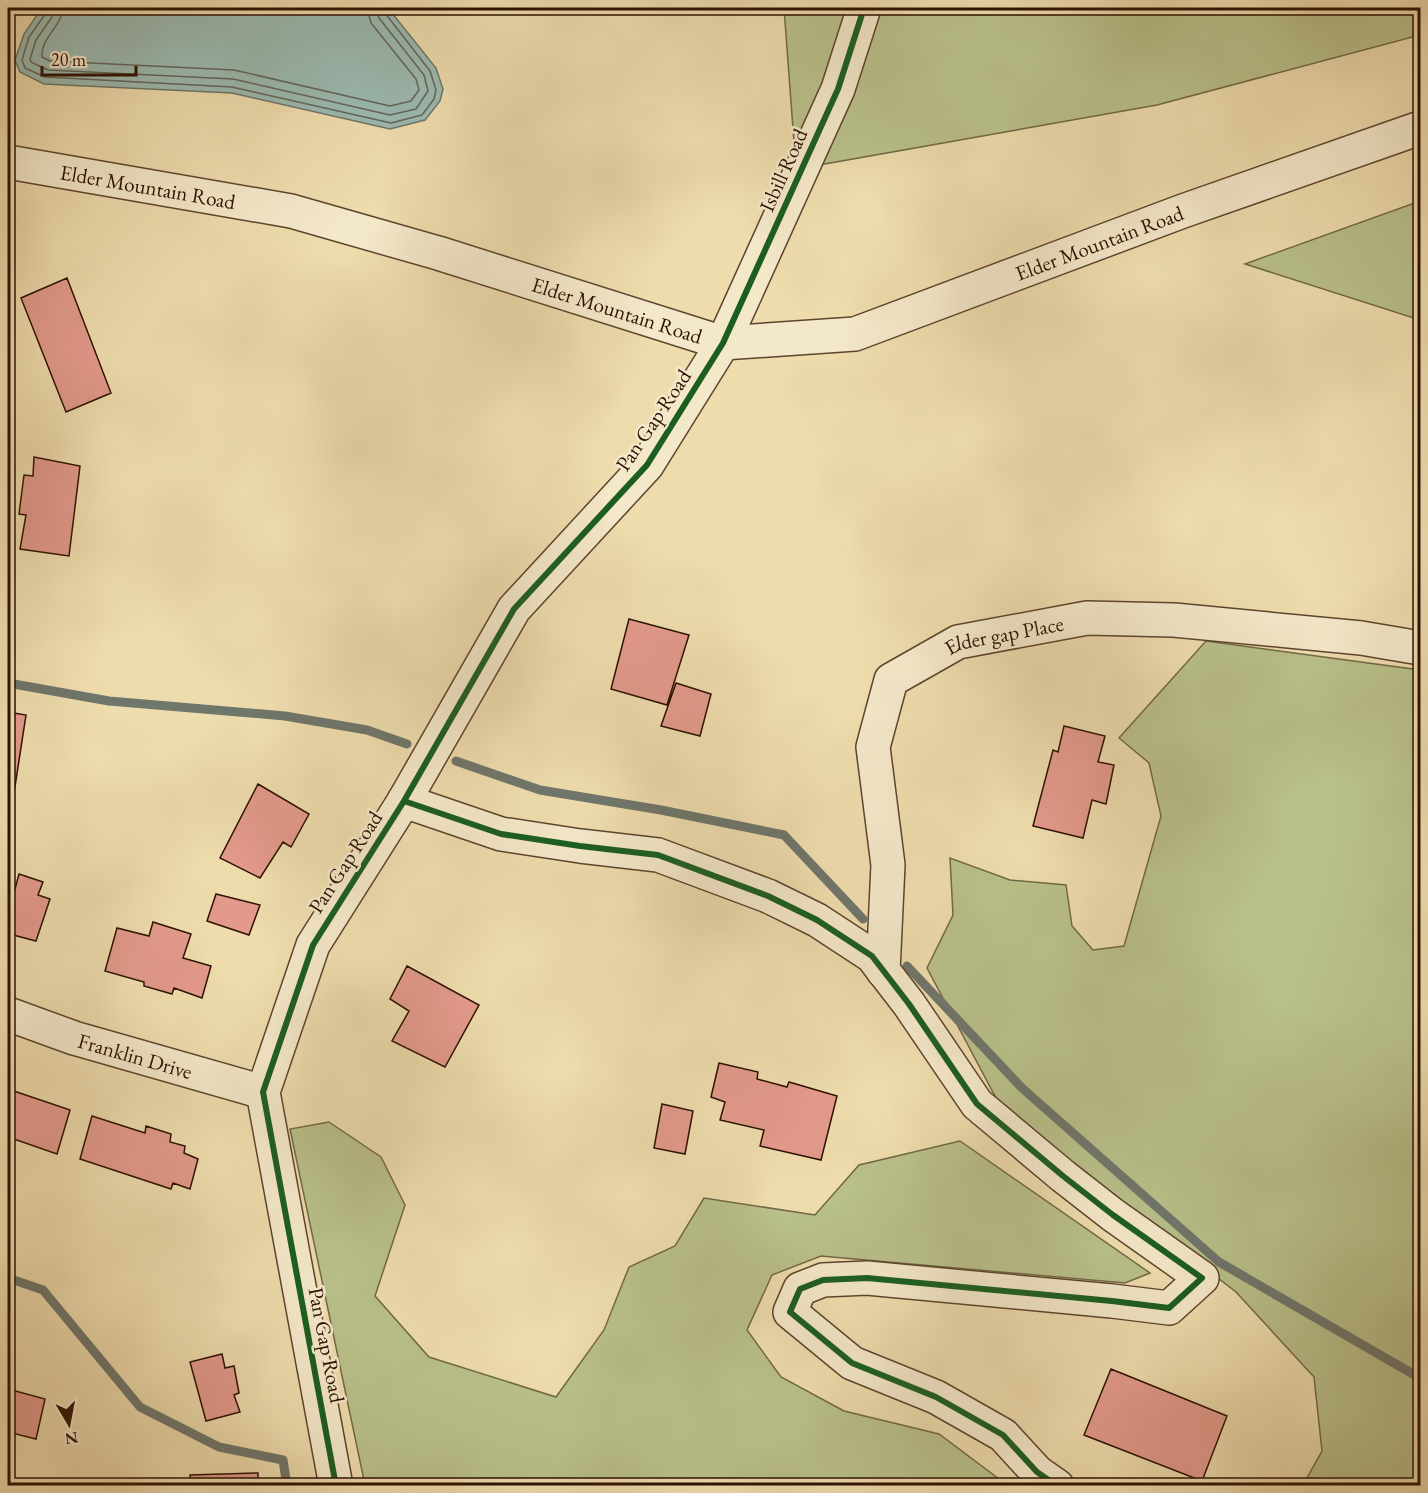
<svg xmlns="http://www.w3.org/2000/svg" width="1428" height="1493" font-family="'EB Garamond',serif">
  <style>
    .green { fill: #b9c08a; stroke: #726846; stroke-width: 1.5 }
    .water { fill: #9bbab1; stroke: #6f766b; stroke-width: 1.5 }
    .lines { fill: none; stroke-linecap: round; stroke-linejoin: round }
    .shore { stroke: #64665a; stroke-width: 1.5 }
    .stream { stroke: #6f766b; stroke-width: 9 }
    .building { fill: #e39a8c; stroke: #2c1102; stroke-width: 1.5 }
    .minor-casing { stroke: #5c442d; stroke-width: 36 }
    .minor { stroke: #f4e8ca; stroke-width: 33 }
    .cycleway-casing { stroke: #f4e8ca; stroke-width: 10 }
    .cycleway { stroke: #1b5e20; stroke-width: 6 }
    .labels { text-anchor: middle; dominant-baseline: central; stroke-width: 5; stroke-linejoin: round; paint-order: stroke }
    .street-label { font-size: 21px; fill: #2c1102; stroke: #f4e8ca }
  </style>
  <rect width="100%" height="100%" fill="#eedcad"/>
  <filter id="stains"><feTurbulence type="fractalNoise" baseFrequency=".00333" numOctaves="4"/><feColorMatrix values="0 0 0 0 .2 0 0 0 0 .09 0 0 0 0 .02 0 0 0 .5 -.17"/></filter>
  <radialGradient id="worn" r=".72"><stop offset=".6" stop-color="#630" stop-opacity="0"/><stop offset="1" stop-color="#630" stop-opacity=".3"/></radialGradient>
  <!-- green -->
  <path class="green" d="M 784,8 L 1420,8 L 1420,35 L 1157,105 L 796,169 Z
    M 1420,201 L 1420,320 L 1245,264 Z
    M 1206,641 L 1420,670 L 1420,1485 L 1303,1485 L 1322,1451 L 1314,1377 L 1236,1292 L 1004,1113 L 927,968 L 953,915 L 950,858 L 1010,880 L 1066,885 L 1072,926 L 1093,950 L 1124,946 L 1161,816 L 1149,763 L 1119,738 Z
    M 329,1122 L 381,1157 L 405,1205 L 375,1296 L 429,1357 L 556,1397 L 604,1330 L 629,1267 L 675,1246 L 704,1198 L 815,1215 L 859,1165 L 960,1141 L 1150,1273 L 1125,1283 L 821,1256 L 772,1275 L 747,1330 L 781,1377 L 844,1411 L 939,1434 L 1007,1485 L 365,1485 L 290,1129 Z"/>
  <!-- water -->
  <path class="water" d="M 42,8 L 388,8 L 436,68 L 443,89 L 440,101 L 425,120 L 390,129 L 232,93 L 44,84 L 20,72 L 15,60 L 24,34 Z"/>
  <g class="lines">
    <!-- shore -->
    <path class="shore" d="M 46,8 L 46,13 L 29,37 L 22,60 L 25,68 L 45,77 L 232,87 L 391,123 L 422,115 L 434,99 L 436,90 L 430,71 L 385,13 L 384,8
      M 54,8 L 52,17 L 36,40 L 30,59 L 31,62 L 48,70 L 233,79 L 390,115 L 416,109 L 428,91 L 424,75 L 379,18 L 376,8
      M 63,8 C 62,26 40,39 42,57 L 50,61 L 234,70 L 390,106 L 411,101 L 419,90 L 416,79 L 371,23 L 367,8"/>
    <!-- stream -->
    <path class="stream" d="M 8,683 L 109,701 L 285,716 L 367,730 L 407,744
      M 456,761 L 540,790 L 661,810 L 784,835 L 863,919
      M 907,966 L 1022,1088 L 1219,1262 L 1420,1378
      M 8,1278 L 43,1290 L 140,1407 L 219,1447 L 283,1460 L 287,1486"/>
  </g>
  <!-- building -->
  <path class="building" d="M 67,278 L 111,393 L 66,412 L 21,298 Z
    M 34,457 L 80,466 L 69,556 L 20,549 L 26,515 L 19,514 L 24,475 L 33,476 Z
    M 629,619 L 689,635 L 667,705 L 611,689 Z
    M 676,683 L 711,694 L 700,736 L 661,726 Z
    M 8,712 L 26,715 L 14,793 L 8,792 Z
    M 1064,726 L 1105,736 L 1098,762 L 1114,765 L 1106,804 L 1092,800 L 1083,838 L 1033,826 L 1053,750 L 1058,752 Z
    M 258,784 L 309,814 L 291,847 L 283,842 L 260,878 L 220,858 Z
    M 19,874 L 43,882 L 38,895 L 50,899 L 36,941 L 13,935 L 11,941 L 8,940 L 8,886 L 15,889 Z
    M 216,894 L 260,905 L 249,935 L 207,921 Z
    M 153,922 L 191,934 L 183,958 L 211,966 L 202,998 L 174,988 L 172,994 L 144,986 L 144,982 L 105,971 L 117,928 L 149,936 Z
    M 407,966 L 479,1005 L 445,1067 L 392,1041 L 409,1011 L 390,999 Z
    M 719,1063 L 758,1072 L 757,1079 L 787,1087 L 789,1082 L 837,1096 L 821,1160 L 760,1146 L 764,1130 L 720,1120 L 725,1102 L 711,1097 Z
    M 8,1089 L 70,1110 L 57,1154 L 8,1137 Z
    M 662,1104 L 693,1111 L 685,1154 L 654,1148 Z
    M 92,1116 L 145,1133 L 146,1126 L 171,1134 L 170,1142 L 185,1146 L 184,1153 L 198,1159 L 190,1189 L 173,1183 L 171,1189 L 80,1159 Z
    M 222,1354 L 225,1368 L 234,1366 L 239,1393 L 234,1395 L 240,1412 L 206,1421 L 190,1362 Z
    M 1111,1369 L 1227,1416 L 1202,1481 L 1084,1435 Z
    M 8,1389 L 45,1399 L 36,1439 L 8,1432 Z
    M 258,1473 L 258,1486 L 190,1486 L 190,1475 Z"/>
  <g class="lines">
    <defs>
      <g id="minor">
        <path id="s1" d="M 8,162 L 291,211 L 438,253 L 723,343 L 855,334 L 1183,211 L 1420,128"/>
        <path d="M 404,801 L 501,834 L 580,846 L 658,855 L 768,896 L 817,920 L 872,956 L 909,1004 L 977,1104 L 1063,1176 L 1113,1215 L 1202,1278 L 1169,1308 L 1112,1301 L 867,1278 L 823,1280 L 800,1289 L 790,1312 L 852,1363 L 936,1397 L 1003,1435 L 1037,1472 L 1057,1486"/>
        <path id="s2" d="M 883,971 L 888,865 L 873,747 L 891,680 L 958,642 L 1087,618 L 1174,620 L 1361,638 L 1420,648"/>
        <path id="s3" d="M 8,1014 L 74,1038 L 263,1092"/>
        <path d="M 336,1486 L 263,1092 L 313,945 L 404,801 L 514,609 L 647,465 L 723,343 L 838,89 L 864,8"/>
      </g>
    </defs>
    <!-- minor casing -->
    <use href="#minor" class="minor-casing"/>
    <!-- minor -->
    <use href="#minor" class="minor"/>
    <defs>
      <path id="cycleway" d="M 404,801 L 501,834 L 580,846 L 658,855 L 768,896 L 817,920 L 872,956 L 909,1004 L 977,1104 L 1063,1176 L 1113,1215 L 1202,1278 L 1169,1308 L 1112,1301 L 867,1278 L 823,1280 L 800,1289 L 790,1312 L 852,1363 L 936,1397 L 1003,1435 L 1037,1472 L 1057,1486
        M 336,1486 L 263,1092 L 313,945 L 404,801 L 514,609 L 647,465 L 723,343 L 838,89 L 864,8"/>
    </defs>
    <!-- cycleway casing -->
    <use href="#cycleway" class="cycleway-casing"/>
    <!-- cycleway -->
    <use href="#cycleway" class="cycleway"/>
  </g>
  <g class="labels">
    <!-- street labels -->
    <g class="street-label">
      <text transform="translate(783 170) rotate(-66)">Isbill Road</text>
      <text stroke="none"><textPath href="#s1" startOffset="142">Elder Mountain Road</textPath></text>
      <text stroke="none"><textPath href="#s1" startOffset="1132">Elder Mountain Road</textPath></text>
      <text stroke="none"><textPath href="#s1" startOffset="628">Elder Mountain Road</textPath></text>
      <text transform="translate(653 420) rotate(-56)">Pan Gap Road</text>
      <text stroke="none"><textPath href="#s2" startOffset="418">Elder gap Place</textPath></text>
      <text transform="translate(345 862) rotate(-57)">Pan Gap Road</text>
      <text stroke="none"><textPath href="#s3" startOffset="134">Franklin Drive</textPath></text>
      <text transform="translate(327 1345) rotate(79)">Pan Gap Road</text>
    </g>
  </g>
  <!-- margin -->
  <rect width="1428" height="1493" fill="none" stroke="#eedcad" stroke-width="30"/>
  <rect x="9" y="9" width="1410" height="1475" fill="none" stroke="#2c1102" stroke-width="3"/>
  <rect x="15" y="15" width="1398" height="1463" fill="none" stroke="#2c1102" stroke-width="1.5"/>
  <!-- north arrow -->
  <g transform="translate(69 1424) rotate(170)" stroke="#f4e8ca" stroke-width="4.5" paint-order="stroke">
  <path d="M0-4.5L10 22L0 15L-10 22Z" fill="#2c1102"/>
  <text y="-9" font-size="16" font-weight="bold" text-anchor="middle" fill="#2c1102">N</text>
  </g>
  <!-- scale -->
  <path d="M42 66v9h94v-9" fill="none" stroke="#2c1102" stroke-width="3"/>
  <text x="51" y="66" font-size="18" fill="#2c1102" stroke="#f4e8ca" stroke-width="4.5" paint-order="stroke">20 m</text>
  <rect width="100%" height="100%" filter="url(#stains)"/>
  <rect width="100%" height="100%" fill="url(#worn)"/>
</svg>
